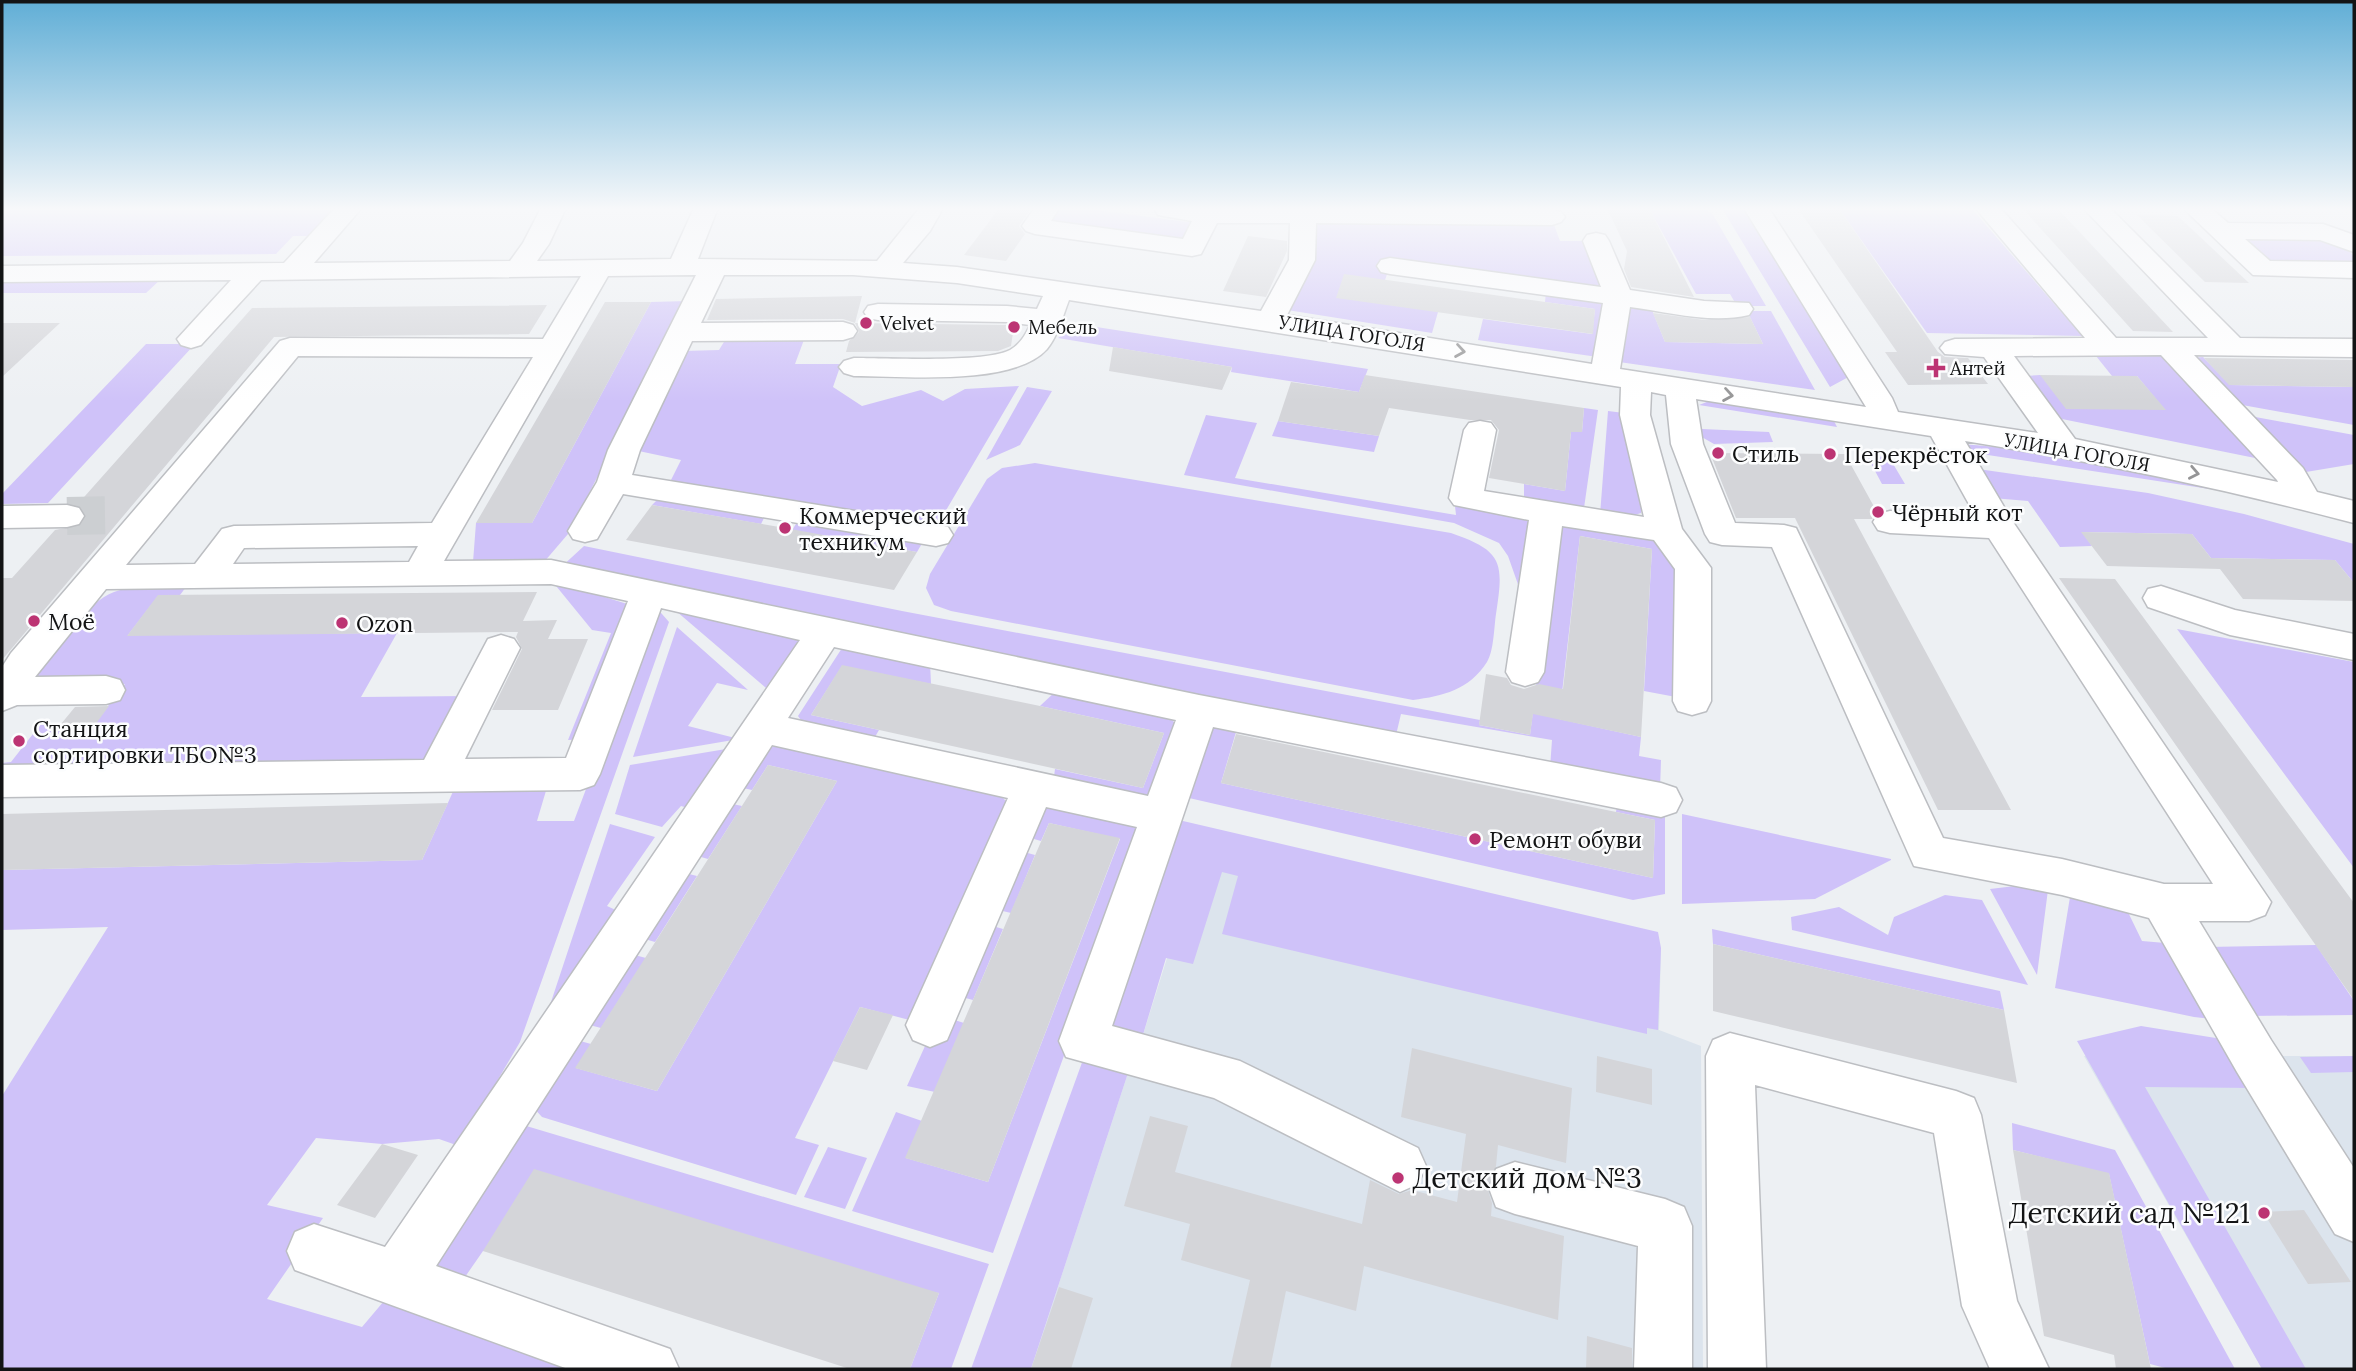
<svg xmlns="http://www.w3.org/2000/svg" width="2356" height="1371" font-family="Lora,serif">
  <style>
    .built { fill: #dce4ed }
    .green { fill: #cfc2f9 }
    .building { fill: #d4d5d9 }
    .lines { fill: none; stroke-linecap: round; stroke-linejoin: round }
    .minor-tunnel { stroke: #cccfd2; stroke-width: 38; stroke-dasharray: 38 19; stroke-linecap: butt }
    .minor-casing { stroke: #bcbec2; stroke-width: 3 }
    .minor { fill: #fff; fill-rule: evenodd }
    .oneway { stroke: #959596 }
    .poi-dot { fill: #bc3473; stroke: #fcfdfe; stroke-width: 2.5 }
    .labels { text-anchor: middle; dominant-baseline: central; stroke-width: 5; stroke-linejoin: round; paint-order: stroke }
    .far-poi-label { font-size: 19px; fill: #131415; stroke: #fcfdfe; text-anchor: start }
    .far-street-label { font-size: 19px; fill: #131415; stroke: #fcfdfe }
    .poi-label { font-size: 23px; fill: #131415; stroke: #fcfdfe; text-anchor: start }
    .near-poi-label { font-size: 28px; fill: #131415; stroke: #fcfdfe; text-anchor: start }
  </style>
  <rect width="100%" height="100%" fill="#edf0f3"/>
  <!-- built -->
  <path class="built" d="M 1203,843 L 1661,948 L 1659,1030 L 1701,1046 L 1703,1369 L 1031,1369 L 1129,1070 L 1142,1038 Z
    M 2084,1056 L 2354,1056 L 2354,1369 L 2262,1369 Z"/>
  <!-- green -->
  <path class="green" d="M 2,210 L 335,210 L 311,236 L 293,236 L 276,254 L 2,256 Z
    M 1057,210 L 1096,210 L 1195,223 L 1184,243 L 1046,224 Z
    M 1650,210 L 1706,210 L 1712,213 L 1766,306 L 1737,306 L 1730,294 L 1696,294 Z
    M 1723,210 L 1748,210 L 1854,374 L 1830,387 Z
    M 1840,210 L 1973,210 L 2082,336 L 1927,333 Z
    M 1330,219 L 1553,222 L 1560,241 L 1584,241 L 1603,291 L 1391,263 L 1385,280 L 1438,312 L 1432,333 L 1287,310 L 1315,225 Z
    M 2239,236 C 2267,237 2342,229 2354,258 L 2352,262 L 2266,261 Z
    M 161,279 L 146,293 L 2,293 L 2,280 Z
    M 1546,292 L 1605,299 L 1598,357 L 1478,340 L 1483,319 L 1592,334 L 1595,309 L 1545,302 Z
    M 688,301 L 568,534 L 544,562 L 473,562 L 476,523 L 532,523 L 651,302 Z
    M 1624,301 L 1650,305 L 1665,342 L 1763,344 L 1747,311 L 1771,311 L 1815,390 L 1619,362 Z
    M 1077,324 L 1368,369 L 1359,392 L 1231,372 L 1232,367 L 1058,338 Z
    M 727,337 L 805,337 L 795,364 L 841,364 L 833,387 L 862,406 L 921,390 L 943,401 L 965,389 L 1019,386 L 938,524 L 670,482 L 681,460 L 634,450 L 683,351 L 719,350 Z
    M 146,344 L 195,344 L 48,503 L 2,504 L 2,494 Z
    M 2092,351 L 2163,353 L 2260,459 L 2057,418 L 2024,376 L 2040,375 L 2165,410 L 2137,376 L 2112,376 Z
    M 2203,357 L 2230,385 L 2354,387 L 2354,425 L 2220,401 L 2181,359 Z
    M 1027,387 L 1052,391 L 1020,445 L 986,460 Z
    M 1712,400 L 1833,419 L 1837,427 L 1699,405 Z
    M 1584,408 L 1598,410 L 1584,508 L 1524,498 L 1524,484 L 1565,491 L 1571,432 L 1582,432 Z
    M 1608,411 L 1624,413 L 1641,500 L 1641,513 L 1625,518 L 1600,515 Z
    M 2239,414 L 2354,435 L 2354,464 L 2300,473 Z
    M 1206,415 L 1257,423 L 1235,478 L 1456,515 L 1455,506 L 1532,520 L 1526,607 L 1508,556 L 1499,543 L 1454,523 L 1184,475 Z
    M 1278,421 L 1379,436 L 1374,452 L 1272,436 Z
    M 1702,429 L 1769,432 L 1773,442 L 1714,444 L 1700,436 Z
    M 1958,444 C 2055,450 2148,469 2242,494 L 1968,452 Z
    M 1867,456 L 1889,457 L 1905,484 L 1882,484 Z
    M 1035,463 L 1451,533 C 1503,551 1504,562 1496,614 C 1494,627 1494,651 1487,662 C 1469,690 1443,696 1413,700 L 951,611 L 934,605 L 926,588 L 930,574 L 987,479 L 1002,468 Z
    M 1971,468 L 2148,493 L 2244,514 L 2354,544 L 2354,583 L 2335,560 L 2211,558 L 2192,534 L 2082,532 L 2092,546 L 2060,547 L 2028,501 L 1992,498 Z
    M 661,496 L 766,514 L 761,524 L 652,505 Z
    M 800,518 L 924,540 L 917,552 L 792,530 Z
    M 1556,525 L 1664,541 L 1681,564 L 1676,697 L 1644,691 L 1652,549 L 1580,536 L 1559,719 L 1641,737 L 1639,756 L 1661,760 L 1660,790 L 1550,768 L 1552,740 L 1401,714 L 1396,735 L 559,569 L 584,546 L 902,611 L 1480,720 L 1479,725 L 1530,735 Z
    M 552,581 L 634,606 L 585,739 L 568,740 L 611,633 L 592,630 Z
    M 189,583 L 180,595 L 158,596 L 128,635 L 397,633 L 361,697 L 468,696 L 431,762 L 11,771 L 2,767 L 2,763 L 11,762 L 40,725 L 94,724 L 125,684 L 45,685 L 37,675 C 55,652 87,601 114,592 C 138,583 163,584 189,583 Z
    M 662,599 L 813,636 L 773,694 Z
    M 655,606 L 669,622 L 520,1042 L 459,1146 L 439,1139 L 382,1144 L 316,1138 L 267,1205 L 323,1218 L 267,1299 L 362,1327 L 384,1301 L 442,1324 L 586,1369 L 2,1369 L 2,1096 L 108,927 L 2,930 L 2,870 L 422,860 L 456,785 L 548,784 L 537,821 L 574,821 Z
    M 677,627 L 748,690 L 717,683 L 688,726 L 739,739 L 633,757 Z
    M 2177,629 L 2354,662 L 2354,868 Z
    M 844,645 L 930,662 L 931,684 L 842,666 L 811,715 L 879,730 L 872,742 L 807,729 L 798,716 Z
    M 1057,690 L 1169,714 L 1176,726 L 1151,796 L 1053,784 L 1055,769 L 1143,788 L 1164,733 L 1040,706 Z
    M 1214,720 L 1262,728 L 1259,737 L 1236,732 L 1221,783 L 1653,878 L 1655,820 L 1616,812 L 1617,805 L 1665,814 L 1665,894 L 1633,900 L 1189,798 Z
    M 781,744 L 997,791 L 1011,807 L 917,1022 L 860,1007 L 795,1138 L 819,1145 L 796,1195 L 542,1117 L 530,1104 L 573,1039 L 591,1044 L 576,1068 L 657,1091 L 837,781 L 768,765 L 752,790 L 738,787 L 761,751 Z
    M 738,747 L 695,810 L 681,806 L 662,827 L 615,814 L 630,765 Z
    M 1050,802 L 1128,818 L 1143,836 L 993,1253 L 852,1211 L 896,1112 L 922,1121 L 906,1158 L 988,1182 L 1120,839 L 1049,823 L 1041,841 L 1020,835 Z
    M 728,803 L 742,806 L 708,859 L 694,855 Z
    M 1682,814 L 1891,859 L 1891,860 L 1815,899 L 1682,904 Z
    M 1183,821 L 1658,932 L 1661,948 L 1658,1030 L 1647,1028 L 1647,1034 L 1222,934 L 1238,876 L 1222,872 L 1193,964 L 1166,958 L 1142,1038 L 1094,1026 L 1163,828 Z
    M 610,824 L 655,837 L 607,906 L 620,912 L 550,1005 Z
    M 1013,849 L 1035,855 L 1011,913 L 986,907 Z
    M 681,872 L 697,876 L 655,942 L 638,937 Z
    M 2049,882 L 2037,975 L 1990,889 Z
    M 2071,891 L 2125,906 L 2142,941 L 2177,944 L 2221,1020 L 2194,1017 L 2055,988 Z
    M 1945,895 L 1982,900 L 2028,985 L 1792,930 L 1791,917 L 1839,907 L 1888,935 L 1894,917 Z
    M 979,922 L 1003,929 L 973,1000 L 947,993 Z
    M 1712,929 L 2000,991 L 2004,1010 L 1713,944 Z
    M 2316,945 L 2354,1001 L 2354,1015 L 2248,1016 L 2207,947 Z
    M 627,953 L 646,958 L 601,1028 L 582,1023 Z
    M 939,1015 L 964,1023 L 935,1092 L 907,1086 Z
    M 2141,1026 L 2222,1039 L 2256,1088 L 2145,1087 L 2306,1369 L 2262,1369 L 2077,1041 Z
    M 2354,1056 L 2354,1072 L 2311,1073 L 2300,1057 Z
    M 1084,1057 L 1129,1070 L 1031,1369 L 971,1369 Z
    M 513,1122 L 989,1264 L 951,1369 L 910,1369 L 939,1293 L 483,1251 L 456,1290 L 436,1281 L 436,1240 Z
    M 2012,1123 L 2115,1150 L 2235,1369 L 2169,1369 L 2150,1364 L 2109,1174 L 2013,1150 Z
    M 828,1147 L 867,1158 L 845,1209 L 804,1197 Z"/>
  <!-- building -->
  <path class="building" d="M 998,210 L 1030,210 L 1019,226 L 1025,234 L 1006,261 L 964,255 Z
    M 1608,210 L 1650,210 L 1694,297 L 1631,287 L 1624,269 L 1627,251 Z
    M 1799,210 L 1840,210 L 1938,352 L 1945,357 L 1968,358 L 1988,384 L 1908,385 L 1885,352 L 1897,352 Z
    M 2024,210 L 2059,210 L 2173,332 L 2133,331 Z
    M 2137,215 L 2178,216 L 2249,283 L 2205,282 Z
    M 1248,236 L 1287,241 L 1287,251 L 1266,297 L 1223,291 Z
    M 1344,274 L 1595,309 L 1593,334 L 1336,298 Z
    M 862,296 L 855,323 L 843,319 L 707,320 L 716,299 Z
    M 605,302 L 651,302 L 532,523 L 476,523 Z
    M 547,305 L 529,334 L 274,337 L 2,660 L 2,578 L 12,578 L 55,530 L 81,525 L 86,515 L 77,505 L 252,308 Z
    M 1653,313 L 1705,320 L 1750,317 L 1763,344 L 1665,342 Z
    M 2,323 L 60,323 L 2,377 Z
    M 855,323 L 1007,325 L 1014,326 L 1011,346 L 998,351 L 846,352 L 849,341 L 859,332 Z
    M 1113,347 L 1232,367 L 1222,390 L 1109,371 Z
    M 2204,358 L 2354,360 L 2354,387 L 2229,385 Z
    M 1365,375 L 1584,408 L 1582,432 L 1571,432 L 1565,491 L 1489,478 L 1499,430 L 1491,420 L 1470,420 L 1389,408 L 1379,436 L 1278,421 L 1291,382 L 1359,392 Z
    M 2040,375 L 2137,376 L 2166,410 L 2066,409 Z
    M 1710,453 L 1845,454 L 1877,512 L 1872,519 L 1854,519 L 2011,810 L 1938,810 L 1795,518 L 1736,518 Z
    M 652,505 L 785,528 L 917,552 L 894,590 L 626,540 Z
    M 2081,532 L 2192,534 L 2211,558 L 2335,560 L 2354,583 L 2354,601 L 2243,599 L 2220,569 L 2107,566 Z
    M 1580,536 L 1652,549 L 1641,737 L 1533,714 L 1530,735 L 1479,725 L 1486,674 L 1507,678 L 1511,685 L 1524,689 L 1539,684 L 1563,689 Z
    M 2059,578 L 2115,579 L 2354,903 L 2354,1000 Z
    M 537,592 L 523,621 L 557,620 L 548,639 L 588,639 L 558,710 L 492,710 L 522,649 L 516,637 L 518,632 L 127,636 L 158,595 Z
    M 842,665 L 1040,706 L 1164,733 L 1143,788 L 811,715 Z
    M 109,706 L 95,725 L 61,724 L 75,707 Z
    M 1236,734 L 1655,820 L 1653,878 L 1221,783 Z
    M 768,765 L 837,781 L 657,1091 L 575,1068 Z
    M 448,803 L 422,860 L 2,870 L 2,814 Z
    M 1049,823 L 1120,838 L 988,1182 L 905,1158 Z
    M 1713,944 L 2004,1010 L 2017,1083 L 1713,1011 Z
    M 860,1007 L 893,1015 L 867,1070 L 833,1061 Z
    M 1412,1048 L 1572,1088 L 1566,1163 L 1498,1145 L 1496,1166 L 1487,1187 L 1492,1203 L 1491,1216 L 1564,1236 L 1558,1320 L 1364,1266 L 1356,1311 L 1286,1291 L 1270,1369 L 1230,1369 L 1250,1280 L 1181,1260 L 1190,1224 L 1124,1206 L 1150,1116 L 1188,1126 L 1175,1172 L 1362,1224 L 1370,1180 L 1399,1194 L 1412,1190 L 1457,1202 L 1466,1134 L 1401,1117 Z
    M 1597,1056 L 1652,1069 L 1652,1105 L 1596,1092 Z
    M 382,1144 L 418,1155 L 375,1218 L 337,1205 Z
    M 2013,1150 L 2109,1173 L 2151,1369 L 2116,1369 L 2114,1355 L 2044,1336 Z
    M 534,1169 L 939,1293 L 910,1369 L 850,1369 L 483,1251 Z
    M 2304,1210 L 2351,1282 L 2308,1284 L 2263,1212 Z
    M 1059,1287 L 1093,1298 L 1071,1369 L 1031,1369 Z
    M 1587,1336 L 1632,1348 L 1632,1369 L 1586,1369 Z"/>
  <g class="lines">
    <!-- minor-tunnel -->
    <path class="minor-tunnel" d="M 67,516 L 124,515"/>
    <defs>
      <path id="minor" d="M 333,210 L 360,210 L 314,263 L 510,261 L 523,243 L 540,210 L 565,210 L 549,244 L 537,261 L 671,259 L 693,210 L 717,210 L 698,259 L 877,261 L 918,210 L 942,210 L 930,231 L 903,263 L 957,267 L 1261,311 L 1289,260 L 1290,223 L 1217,223 L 1201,254 L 1192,256 L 1035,234 L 1026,231 L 1022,226 L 1033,210 L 1058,210 L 1051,221 L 1183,239 L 1192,221 L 1158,215 L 1155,210 L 1554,210 L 1561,212 L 1565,217 L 1561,222 L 1552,225 L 1316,223 L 1315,260 L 1287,315 L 1592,364 L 1603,303 L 1390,274 L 1381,272 L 1377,266 L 1381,260 L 1390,258 L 1601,287 L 1583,241 L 1587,235 L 1596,233 L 1605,235 L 1609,241 L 1630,290 L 1704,301 L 1749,303 L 1753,309 L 1749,315 C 1711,324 1668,312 1630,307 L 1620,369 L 1866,407 L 1745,210 L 1770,210 L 1892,398 L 1898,412 L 2038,433 L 1984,357 L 1945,354 L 1940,348 L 1945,342 L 1955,339 L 2085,338 L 1977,210 L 2002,210 L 2116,338 L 2208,338 L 2085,210 L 2112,210 L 2240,338 L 2354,339 L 2354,357 L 2194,355 L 2303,468 L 2317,492 L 2354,501 L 2354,523 C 2225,489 2096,462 1965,441 L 2013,522 L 2271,902 L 2265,915 L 2249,921 L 2199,921 L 2271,1040 L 2354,1168 L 2354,1242 L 2335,1234 L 2237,1072 L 2149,918 L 2062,895 L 1914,866 L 1772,547 L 1722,545 L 1710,542 L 1705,534 L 1671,444 L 1666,395 L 1651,392 L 1650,415 L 1682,529 L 1711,568 L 1711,701 L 1706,711 L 1692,715 L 1678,711 L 1673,701 L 1675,569 L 1654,540 L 1562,526 L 1544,672 L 1538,682 L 1525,686 L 1512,682 L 1506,672 L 1529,520 L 1454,505 L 1449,498 L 1464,430 L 1469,423 L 1480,421 L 1491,423 L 1496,430 L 1484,491 L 1644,517 L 1620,415 L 1621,387 L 1069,300 C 1063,315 1058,336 1047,349 C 1013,387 903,376 854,376 L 844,373 L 839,367 L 844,361 L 854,358 C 886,358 986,363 1010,350 C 1020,344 1025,336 1030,325 L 1007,322 L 878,320 L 868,318 L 864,312 L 868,306 L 878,304 L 1007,306 L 1037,309 L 1043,296 L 957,283 L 853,275 L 724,275 L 701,323 L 843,322 L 853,325 L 857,331 L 853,337 L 843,340 L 692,341 L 640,450 L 632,475 L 936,524 L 948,527 L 953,535 L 948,543 L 936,546 L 623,494 L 597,539 L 585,542 L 573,539 L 568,531 L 597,482 L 608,450 L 696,275 L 608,276 L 444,561 L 551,560 L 1199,695 L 1661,783 L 1676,788 L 1682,800 L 1676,812 L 1661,817 L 1213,727 L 1112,1026 L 1240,1061 L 1418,1148 L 1426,1166 L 1418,1184 L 1400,1192 L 1214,1098 L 1066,1057 L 1059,1041 L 1137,827 L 1046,807 L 947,1040 L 930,1047 L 913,1040 L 906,1025 L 1008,798 L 772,745 L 436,1266 L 670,1349 L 679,1369 L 568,1369 L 295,1270 L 287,1251 L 295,1232 L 314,1224 L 385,1247 L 800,640 L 661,608 L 600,774 L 594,785 L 580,790 L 2,797 L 2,765 L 424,760 L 488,639 L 501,635 L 514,639 L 520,648 L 465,759 L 566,758 L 628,601 L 551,584 L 106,589 L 35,677 L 106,676 L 120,680 L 125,690 L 120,700 L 106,704 L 17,705 L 2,711 L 2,667 L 11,653 L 280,341 L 290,338 L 543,339 L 581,276 L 261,280 L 201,345 L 191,348 L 181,345 L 177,339 L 231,280 L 2,282 L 2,266 L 284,263 ZM 2161,355 L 2277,480 L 2278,482 L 2075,439 L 2014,356 ZM 298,356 L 533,357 L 432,523 L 234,526 L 222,529 L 195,564 L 126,565 ZM 1696,399 L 1931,436 L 1975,515 L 1890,511 L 1878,514 L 1873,522 L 1878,530 L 1890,533 L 1989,538 L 2213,884 L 2164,884 L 2062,859 L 1943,838 L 1796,528 L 1784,525 L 1735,523 L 1703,444 ZM 418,546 L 409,562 L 233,564 L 244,548 ZM 834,647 L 1176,720 L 1148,796 L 788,718 Z
        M 2185,210 L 2213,210 L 2228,223 L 2323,224 L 2354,235 L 2354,252 L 2320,240 L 2245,239 L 2270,261 L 2354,262 L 2354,278 L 2253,275 Z
        M 67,505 L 79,508 L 84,516 L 79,524 L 67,527 L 2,528 L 2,506 Z
        M 2161,586 L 2235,610 L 2354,634 L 2354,660 L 2230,635 L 2148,607 L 2143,598 L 2148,589 Z
        M 1730,1033 L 1956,1091 L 1974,1098 L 1981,1115 L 2017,1301 L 2049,1369 L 1990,1369 L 1962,1306 L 1934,1133 L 1755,1085 L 1766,1369 L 1708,1369 L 1706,1056 L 1713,1040 Z
        M 1515,1162 L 1665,1199 L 1684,1207 L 1692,1226 L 1692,1369 L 1634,1369 L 1638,1246 L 1515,1214 L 1496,1207 L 1489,1188 L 1496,1169 Z"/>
    </defs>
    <!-- minor casing -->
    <use href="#minor" class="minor-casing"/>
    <!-- minor -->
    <use href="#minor" class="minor"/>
  </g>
  <!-- one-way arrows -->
  <defs><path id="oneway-chevron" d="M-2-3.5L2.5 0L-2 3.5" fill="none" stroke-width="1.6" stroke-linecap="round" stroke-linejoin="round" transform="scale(1.75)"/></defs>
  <g class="oneway">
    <use href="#oneway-chevron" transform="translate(1460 351) rotate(9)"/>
    <use href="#oneway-chevron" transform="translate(1728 395) rotate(9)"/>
    <use href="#oneway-chevron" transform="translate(2194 473) rotate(11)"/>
  </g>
  <!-- sky -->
  <linearGradient id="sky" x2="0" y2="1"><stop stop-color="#60aed6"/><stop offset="0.52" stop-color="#f7f8fa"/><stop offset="1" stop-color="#f7f8fa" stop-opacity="0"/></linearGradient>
  <rect width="2356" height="402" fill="url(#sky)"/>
  <!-- markers -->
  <g class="poi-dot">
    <circle cx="866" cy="323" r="7"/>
    <circle cx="1014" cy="327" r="7"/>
    <path d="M1932.5 357.5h7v7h7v7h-7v7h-7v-7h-7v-7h7z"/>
    <circle cx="1718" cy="453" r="7"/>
    <circle cx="1830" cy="454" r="7"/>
    <circle cx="1878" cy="512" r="7"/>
    <circle cx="785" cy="528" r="7"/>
    <circle cx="34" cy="621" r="7"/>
    <circle cx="342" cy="623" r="7"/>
    <circle cx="19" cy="741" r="7"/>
    <circle cx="1475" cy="839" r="7"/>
    <circle cx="1398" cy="1178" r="7"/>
    <circle cx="2264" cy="1213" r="7"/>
  </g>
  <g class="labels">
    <!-- far-poi labels -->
    <g class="far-poi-label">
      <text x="880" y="323">Velvet</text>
      <text x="1028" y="327">Мебель</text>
      <text x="1950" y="368">Антей</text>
    </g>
    <!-- far-street labels -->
    <g class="far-street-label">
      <text transform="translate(1352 333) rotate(9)">УЛИЦА ГОГОЛЯ</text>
      <text transform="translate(2077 452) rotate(10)">УЛИЦА ГОГОЛЯ</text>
    </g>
    <!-- poi labels -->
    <g class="poi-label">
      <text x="1732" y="453">Стиль</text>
      <text x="1844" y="454">Перекрёсток</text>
      <text x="1892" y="512">Чёрный кот</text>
      <text x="799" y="515">Коммерческий<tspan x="799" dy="26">техникум</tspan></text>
      <text x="48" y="621">Моё</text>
      <text x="356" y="623">Ozon</text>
      <text x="33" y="728">Станция<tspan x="33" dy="26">сортировки ТБО№3</tspan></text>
      <text x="1489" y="839">Ремонт обуви</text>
    </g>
    <!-- near-poi labels -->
    <g class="near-poi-label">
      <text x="1412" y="1178">Детский дом №3</text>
      <text x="2250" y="1213" text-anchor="end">Детский сад №121</text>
    </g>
  </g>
  <!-- border -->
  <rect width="2356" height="1371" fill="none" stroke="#131415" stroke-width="7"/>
</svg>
